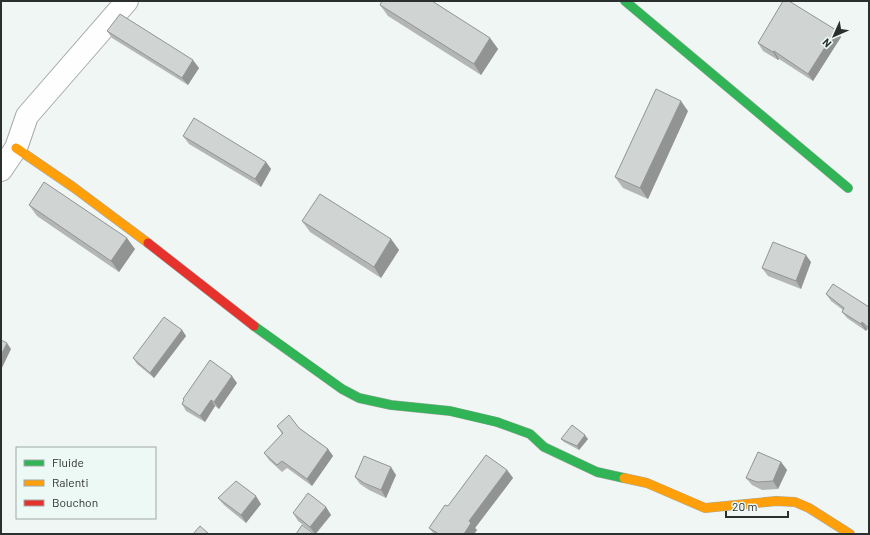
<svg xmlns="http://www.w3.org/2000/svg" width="870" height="535" font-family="Barlow,sans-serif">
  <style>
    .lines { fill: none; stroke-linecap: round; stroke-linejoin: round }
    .street-casing { stroke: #a7aba9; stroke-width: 24 }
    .fast-casing { stroke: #a7aba9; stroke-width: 10 }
    .slow-casing { stroke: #a7aba9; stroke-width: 10 }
    .jam-casing { stroke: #a7aba9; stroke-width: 10 }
    .street { stroke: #fdfefd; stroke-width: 22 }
    .fast { stroke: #30b455; stroke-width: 9 }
    .slow { stroke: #ff9f0a; stroke-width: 9 }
    .jam { stroke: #e5322d; stroke-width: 9 }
    .wall { fill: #b3b6b5 }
    .shaded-wall { fill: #929493 }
    .building { fill: #d0d4d2; stroke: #929493 }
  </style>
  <rect width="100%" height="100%" fill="#f0f6f3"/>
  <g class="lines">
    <defs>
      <path id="street" d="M 1,170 L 16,148 L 27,116 L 127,1"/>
      <path id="fast" d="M 625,1 L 848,188
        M 254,326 L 342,389 L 359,398 L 391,405 L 450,411 L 497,422 L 530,434 L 544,447 L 597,472 L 624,478"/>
      <path id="slow" d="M 16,148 L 73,187 L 148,243
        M 624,478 L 647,483 L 705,508 L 776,501 L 795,502 L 809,508 L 850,534"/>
      <path id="jam" d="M 148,243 L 254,326"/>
    </defs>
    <!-- street casing -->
    <use href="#street" class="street-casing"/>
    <!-- fast casing -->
    <use href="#fast" class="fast-casing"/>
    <!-- slow casing -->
    <use href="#slow" class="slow-casing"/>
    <!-- jam casing -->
    <use href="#jam" class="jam-casing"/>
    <!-- street -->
    <use href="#street" class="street"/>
    <!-- fast -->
    <use href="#fast" class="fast"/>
    <!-- slow -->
    <use href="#slow" class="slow"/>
    <!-- jam -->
    <use href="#jam" class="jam"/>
  </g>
  <!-- wall -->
  <path class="wall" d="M 380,5 L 490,38 L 498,49 L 481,75 L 388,16 Z
    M 836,30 L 841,37 L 813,81 L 779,59 L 778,60 L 763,51 L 758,43 Z
    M 107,31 L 199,68 L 188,85 L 112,38 Z
    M 688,111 L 648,199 L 623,188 L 615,177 Z
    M 183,136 L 266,162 L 271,169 L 261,187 L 189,144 Z
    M 29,205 L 135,249 L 119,272 L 37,216 Z
    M 302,221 L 391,239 L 399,250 L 381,278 L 310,232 Z
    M 811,262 L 801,289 L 768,276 L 762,268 Z
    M 826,294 L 869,307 L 869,331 L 867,329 L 866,331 L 847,318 L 842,312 L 843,310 L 831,301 Z
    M 182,330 L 186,336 L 154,378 L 137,364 L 133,358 Z
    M 237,383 L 219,409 L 215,406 L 205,422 L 186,411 L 182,404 L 184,401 L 183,399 Z
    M 277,426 L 299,428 L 328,449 L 333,456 L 312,486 L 287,468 L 282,472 L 269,460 L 264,453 L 282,434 Z
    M 561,439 L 588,439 L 579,450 L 564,442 Z
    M 781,462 L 787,470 L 778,489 L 762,490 L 752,485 L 746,478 Z
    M 507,470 L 513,478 L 475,528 L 477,530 L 474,534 L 434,534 L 429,528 L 448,506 Z
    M 396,475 L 386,498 L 369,490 L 360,484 L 355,477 Z
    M 218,498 L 261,504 L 246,523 L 224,505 Z
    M 326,507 L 331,515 L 316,534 L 315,534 L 298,521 L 293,513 Z"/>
  <!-- shaded-wall -->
  <path class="shaded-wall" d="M 836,30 L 841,37 L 813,81 L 808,74 Z
    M 490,38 L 498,49 L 481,75 L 474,64 Z
    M 774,51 L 779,59 L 778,60 L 773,52 Z
    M 193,60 L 199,68 L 188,85 L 182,78 Z
    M 681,101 L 688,111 L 648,199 L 640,188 Z
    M 266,162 L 271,169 L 261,187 L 255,179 Z
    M 127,238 L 135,249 L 119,272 L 111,261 Z
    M 391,239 L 399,250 L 381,278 L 374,267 Z
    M 806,255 L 811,262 L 801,289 L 796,281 Z
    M 862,322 L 867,329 L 866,331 L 861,324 Z
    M 182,330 L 186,336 L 154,378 L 150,373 Z
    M 7,343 L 11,349 L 1,370 L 1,355 Z
    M 232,376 L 237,383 L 219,409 L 214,402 Z
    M 211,400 L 215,406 L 205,422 L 200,416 Z
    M 585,435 L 588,439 L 579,450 L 577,446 Z
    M 328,449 L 333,456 L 312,486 L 307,479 Z
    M 781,462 L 787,470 L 778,489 L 773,481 Z
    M 391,467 L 396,475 L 386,498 L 381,490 Z
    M 507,470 L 513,478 L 475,528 L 477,530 L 474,534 L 464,534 L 469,521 Z
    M 256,496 L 261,504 L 246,523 L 241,515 Z
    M 326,507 L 331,515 L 315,534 L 310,527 Z"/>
  <!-- building -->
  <path class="building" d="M 382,1 L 432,1 L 490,38 L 474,64 L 380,5 Z
    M 783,1 L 789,1 L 836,30 L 808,74 L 774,51 L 773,52 L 758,43 Z
    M 120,14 L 193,60 L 182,78 L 107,31 Z
    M 656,89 L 681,101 L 640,188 L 615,177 Z
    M 194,118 L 266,162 L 255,179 L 183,136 Z
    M 44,182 L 127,238 L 111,261 L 29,205 Z
    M 320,194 L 391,239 L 374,267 L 302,221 Z
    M 773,242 L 806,255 L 796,281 L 762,268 Z
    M 833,284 L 869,307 L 869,328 L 862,322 L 861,324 L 842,312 L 844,308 L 826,294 Z
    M 164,317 L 182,330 L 150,373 L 133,358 Z
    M 1,340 L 7,343 L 1,355 Z
    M 210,360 L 232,376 L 214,402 L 211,400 L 200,416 L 182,404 L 184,400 L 183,399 Z
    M 289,415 L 299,428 L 328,449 L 307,479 L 282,461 L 277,465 L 264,453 L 283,433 L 277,426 Z
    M 572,425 L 585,435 L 577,446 L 561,439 Z
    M 758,452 L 781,462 L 773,481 L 757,482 L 746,478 Z
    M 486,455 L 507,470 L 469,521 L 471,523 L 464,534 L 439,534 L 429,528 L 445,505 L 448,506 Z
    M 364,456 L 391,467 L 381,490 L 364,483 L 355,477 Z
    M 236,481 L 256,496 L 241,515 L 218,498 Z
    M 308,493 L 326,507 L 310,527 L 293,513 Z
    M 302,525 L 314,534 L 296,534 Z
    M 200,526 L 209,534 L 193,534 Z"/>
  <!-- border -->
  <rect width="870" height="535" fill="none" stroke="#2b302e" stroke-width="4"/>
  <!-- legend -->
  <rect x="16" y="447" width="140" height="72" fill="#edf9f4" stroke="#9fa9a5"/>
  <rect x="24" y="460" width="20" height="6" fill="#30b455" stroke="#9fa9a5"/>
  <text x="52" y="467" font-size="12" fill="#2b302e">Fluide</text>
  <rect x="24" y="480" width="20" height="6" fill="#ff9f0a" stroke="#9fa9a5"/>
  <text x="52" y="487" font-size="12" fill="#2b302e">Ralenti</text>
  <rect x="24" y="500" width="20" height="6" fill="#e5322d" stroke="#9fa9a5"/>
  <text x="52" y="507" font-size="12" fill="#2b302e">Bouchon</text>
  <!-- north arrow -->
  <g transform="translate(834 36) rotate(225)" stroke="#edf9f4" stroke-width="3" paint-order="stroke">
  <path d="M0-3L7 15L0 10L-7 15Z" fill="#2b302e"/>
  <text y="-6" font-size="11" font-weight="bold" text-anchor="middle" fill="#2b302e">N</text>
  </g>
  <!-- scale -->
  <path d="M726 511v6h62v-6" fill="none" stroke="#2b302e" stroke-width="2"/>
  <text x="732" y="511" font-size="12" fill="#2b302e" stroke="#edf9f4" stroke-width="3" paint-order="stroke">20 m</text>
</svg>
